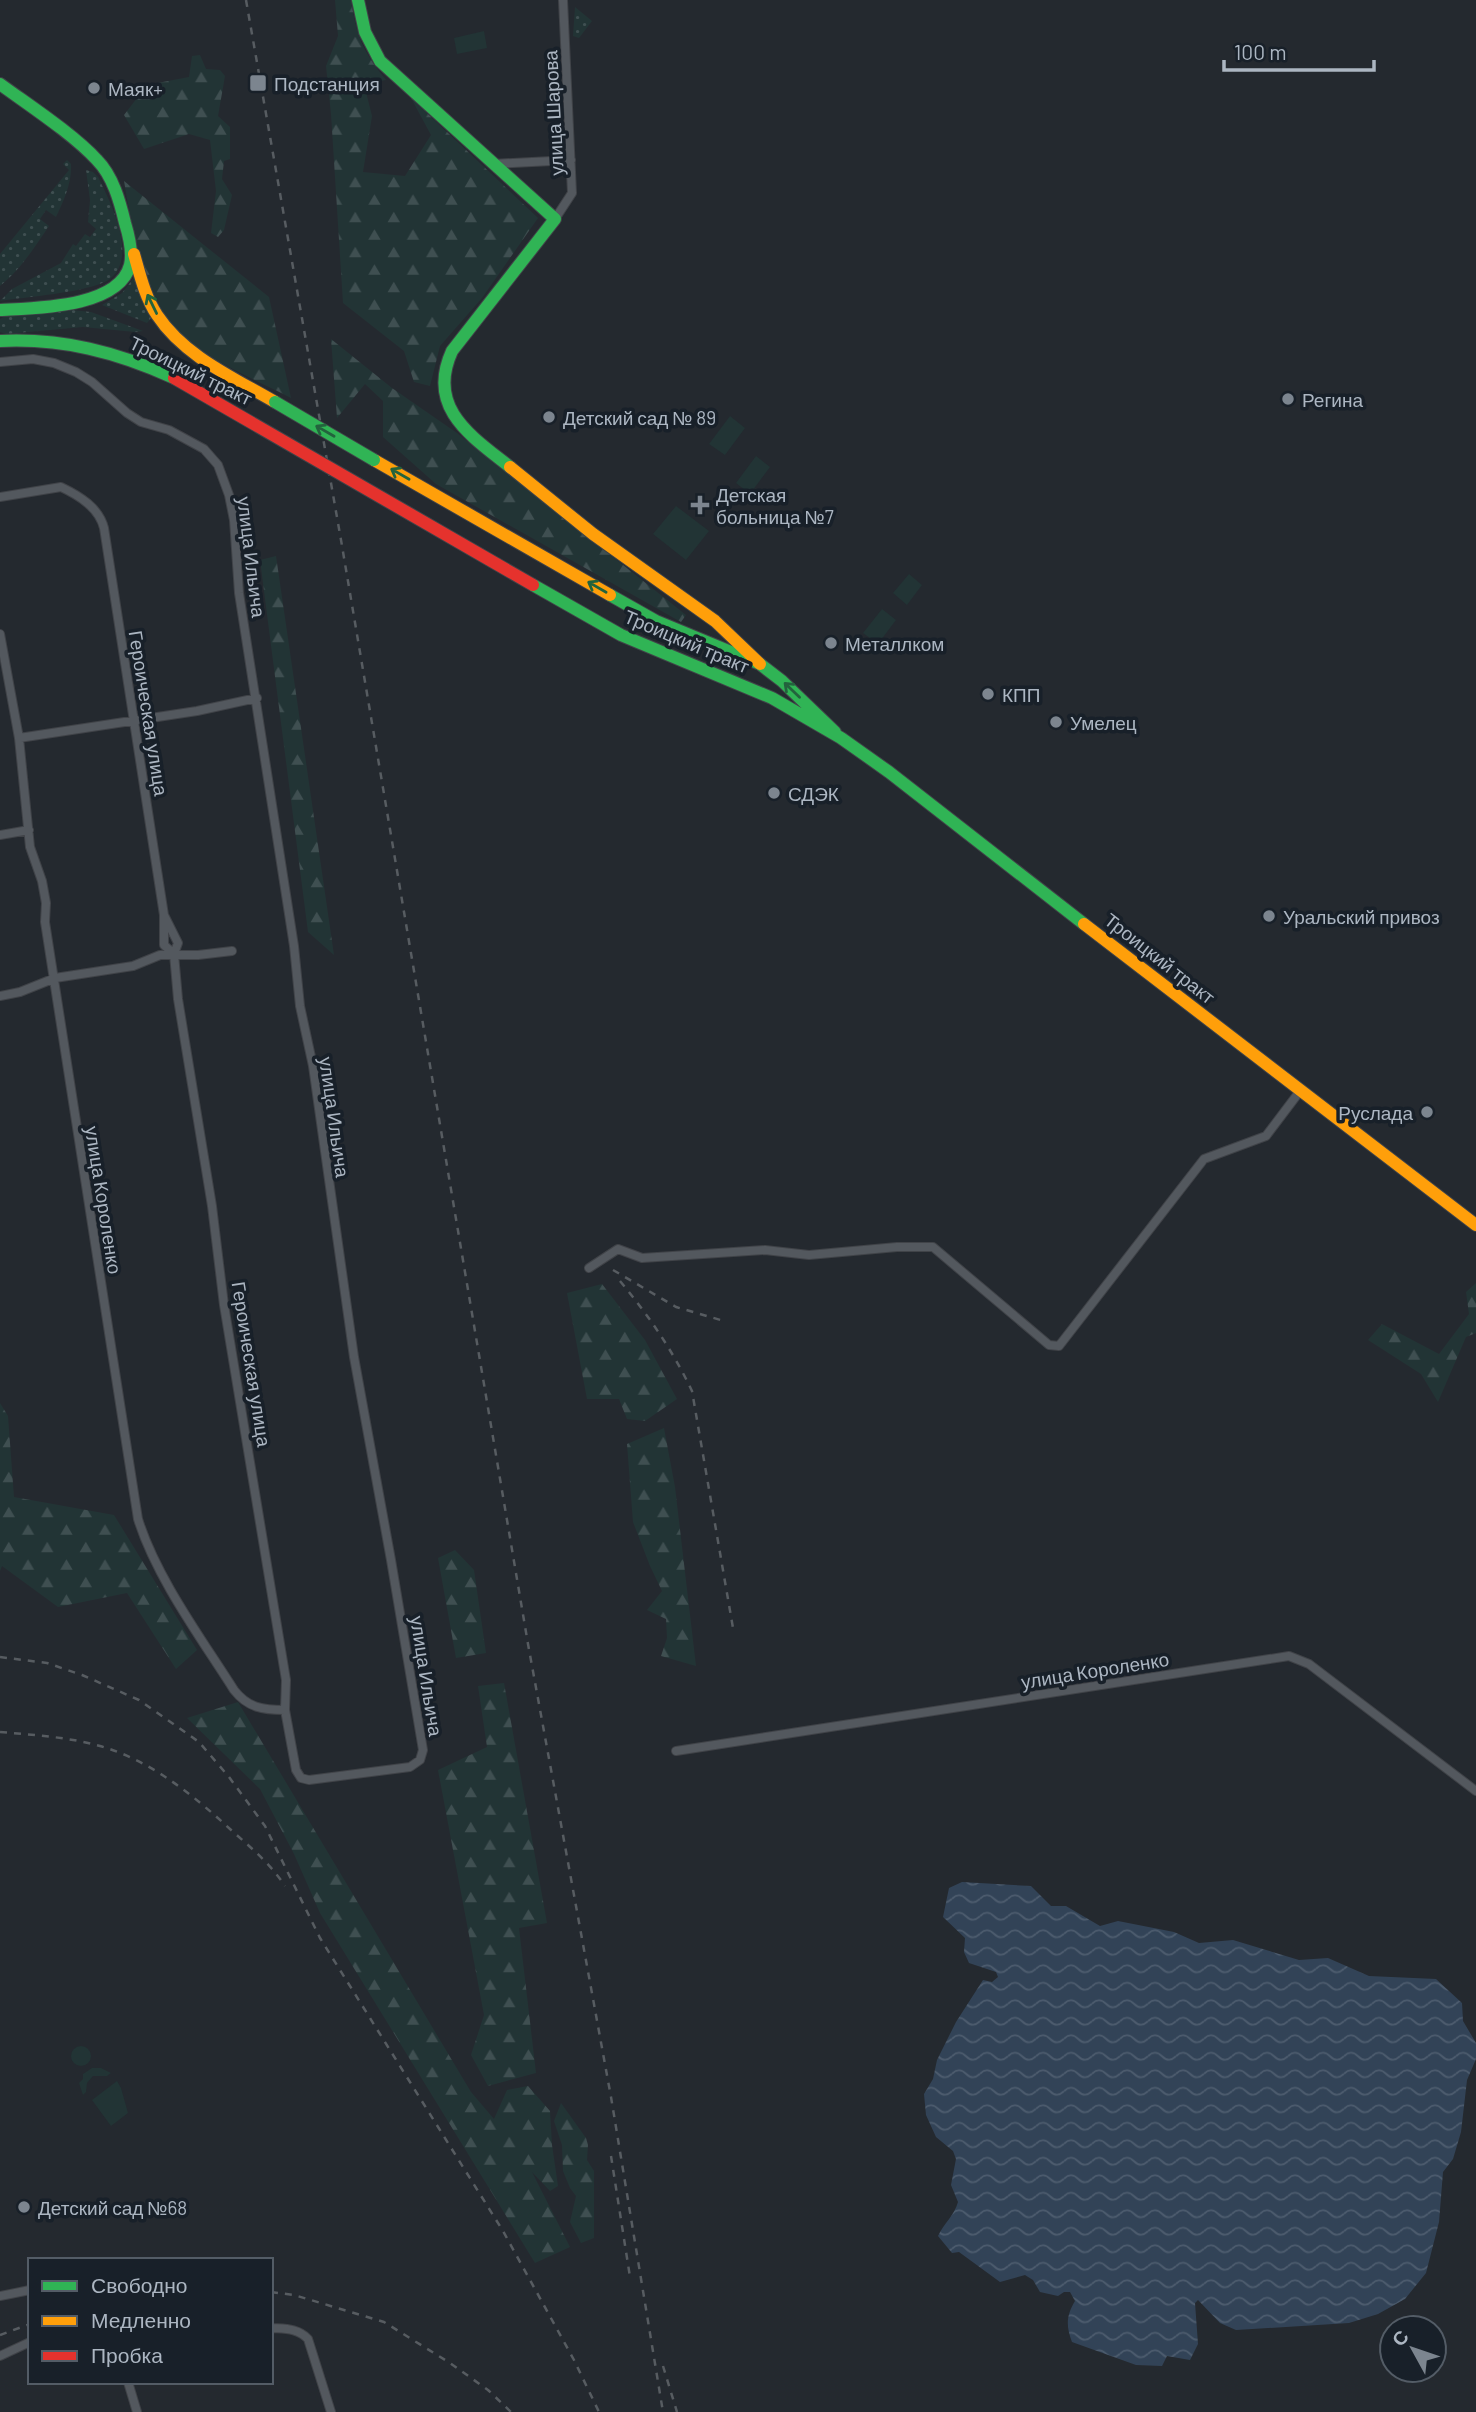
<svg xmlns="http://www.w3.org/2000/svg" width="1476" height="2412" font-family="Barlow,sans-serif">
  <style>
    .grass { fill: url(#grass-dots) }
    .forest { fill: url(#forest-firs) }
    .green { fill: #223435 }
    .water { fill: url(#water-waves) }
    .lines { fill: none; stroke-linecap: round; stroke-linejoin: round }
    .street-casing { stroke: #404348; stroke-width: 10 }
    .fast-casing { stroke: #404348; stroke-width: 14 }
    .slow-casing { stroke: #404348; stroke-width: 14 }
    .street { stroke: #53585e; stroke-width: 8 }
    .fast { stroke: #30b455; stroke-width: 12 }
    .slow { stroke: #ff9f0a; stroke-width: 12 }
    .rail { stroke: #575c61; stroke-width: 2.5; stroke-dasharray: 7 7; stroke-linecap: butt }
    .fast-bridge-casing { stroke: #404348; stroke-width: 14; stroke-linecap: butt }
    .jam-bridge-casing { stroke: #404348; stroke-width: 14; stroke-linecap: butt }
    .fast-bridge { stroke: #30b455; stroke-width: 12 }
    .jam-bridge { stroke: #e5322d; stroke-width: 12 }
    .oneway { stroke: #23633d }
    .poi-dot { fill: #7c858f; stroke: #182029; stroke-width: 2.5 }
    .labels { text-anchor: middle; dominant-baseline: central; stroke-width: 7; stroke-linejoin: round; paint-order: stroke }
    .poi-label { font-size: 19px; fill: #acb6c2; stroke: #182029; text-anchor: start }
    .street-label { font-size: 19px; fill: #acb6c2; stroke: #182029 }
  </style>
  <defs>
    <pattern id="grass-dots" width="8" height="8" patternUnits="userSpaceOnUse" patternTransform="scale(1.75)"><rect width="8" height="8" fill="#223435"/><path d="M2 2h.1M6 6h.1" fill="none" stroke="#3f4f51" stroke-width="1.8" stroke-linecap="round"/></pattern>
    <pattern id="forest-firs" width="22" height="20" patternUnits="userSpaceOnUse" patternTransform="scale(1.75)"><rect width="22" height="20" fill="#223435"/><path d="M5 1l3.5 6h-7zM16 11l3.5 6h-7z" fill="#3f4f51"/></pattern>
    <pattern id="water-waves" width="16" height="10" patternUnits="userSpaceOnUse" patternTransform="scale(1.75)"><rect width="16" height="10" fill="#324357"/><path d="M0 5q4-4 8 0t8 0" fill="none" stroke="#4d5c6e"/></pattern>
  </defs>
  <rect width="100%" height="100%" fill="#24292f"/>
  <!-- grass -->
  <path class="grass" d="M 575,7 L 592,21 L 579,38 L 573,36 Z
    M 67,160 L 71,164 C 72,183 64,200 56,217 L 46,210 L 40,219 L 49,226 C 34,248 21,269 0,286 L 0,254 L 69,170 L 63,164 Z
    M 86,170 L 93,172 L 98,177 C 110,201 138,255 111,278 C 95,292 24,297 0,301 L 12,289 L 61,263 L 73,244 L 76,246 L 85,234 L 90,237 L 96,229 L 88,222 L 90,200 Z
    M 135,276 L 152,317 L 147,323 L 102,305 L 122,293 Z
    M 62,309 L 91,312 L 143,331 L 135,332 L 83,327 L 6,334 L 0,332 L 0,319 L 7,315 Z"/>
  <!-- forest -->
  <path class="forest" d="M 335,0 L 351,0 C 357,37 362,50 386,80 L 364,84 L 372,116 L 363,172 L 405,176 L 431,135 L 411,98 L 538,218 L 482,298 L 440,346 L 430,386 L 414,382 L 404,351 L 343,303 L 331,114 L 326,66 L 338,36 Z
    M 200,55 L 206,69 L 220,70 L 225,76 L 218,116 L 230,127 L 230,159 L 224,161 L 222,179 L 232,195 L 224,230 L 218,237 L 211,233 L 216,191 L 210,140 L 189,134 L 144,149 L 124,115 L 147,85 L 189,77 L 192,56 Z
    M 124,181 L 269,297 L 291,398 C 257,380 211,362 183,336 C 142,299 133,232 124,181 Z
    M 331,339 L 392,388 L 457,433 L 686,615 L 681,622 L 436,484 L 383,437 L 383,401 L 365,384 L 337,418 Z
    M 276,556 L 334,955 L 308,932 L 260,560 Z
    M 1476,1283 L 1476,1333 L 1466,1337 L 1438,1402 L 1421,1374 L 1368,1340 L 1382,1324 L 1439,1354 L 1469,1314 L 1466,1292 Z
    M 602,1284 L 645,1340 L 677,1399 L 645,1421 L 627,1419 L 619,1399 L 587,1399 L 567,1293 Z
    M 0,1403 L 8,1416 L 14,1497 L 114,1515 L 197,1650 L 176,1669 L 127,1593 L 58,1607 L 2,1566 L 0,1571 Z
    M 664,1428 L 675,1487 L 696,1666 L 661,1656 L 667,1638 L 666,1619 L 647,1610 L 662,1591 L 650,1566 L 633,1522 L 627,1444 Z
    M 455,1550 L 474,1570 L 486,1653 L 456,1658 L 438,1558 Z
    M 504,1683 L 547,1923 L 519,1928 L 536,2073 L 488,2086 L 471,2055 L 484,2015 L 438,1770 L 487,1747 L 478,1686 Z
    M 238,1702 L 471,2092 L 494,2119 L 507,2090 L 528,2086 L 550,2111 L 552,2145 L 558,2186 L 550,2191 L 532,2172 L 570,2247 L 535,2263 L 320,1913 L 294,1854 L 260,1789 L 187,1718 Z
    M 561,2103 L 586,2138 L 588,2145 L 587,2160 L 594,2171 L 594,2238 L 581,2243 L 570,2222 L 576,2196 L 570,2188 L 563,2171 L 562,2145 L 554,2121 Z"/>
  <!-- green -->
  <path class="green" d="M 484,31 L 487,48 L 457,54 L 454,38 Z
    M 730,416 L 745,428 L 725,455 L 709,444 Z
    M 756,456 L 770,467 L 750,494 L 736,483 Z
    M 676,506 L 709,531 L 686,560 L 653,534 Z
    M 909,574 L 922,585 L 907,605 L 893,593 Z
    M 882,609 L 896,620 L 878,644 L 863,633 Z
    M71 2056a10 10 0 1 1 20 0a10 10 0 1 1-20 0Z
    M 92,2068 L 101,2068 L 111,2073 L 107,2076 L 93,2076 L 87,2083 L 86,2092 L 83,2095 L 79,2083 L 83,2079 L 83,2074 Z
    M 117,2081 L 121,2088 L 128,2113 L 111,2126 L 92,2100 Z"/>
  <!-- water -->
  <path class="water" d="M 962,1882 L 1031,1886 L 1051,1906 L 1066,1906 L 1100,1926 L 1118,1921 L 1174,1932 L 1199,1943 L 1233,1940 L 1299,1960 L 1328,1958 L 1369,1976 L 1436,1979 L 1462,2003 L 1463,2021 L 1476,2043 L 1476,2059 L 1467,2080 L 1461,2132 L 1453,2159 L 1443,2172 L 1439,2222 L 1426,2273 L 1405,2299 L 1378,2314 L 1349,2323 L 1236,2330 L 1220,2323 L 1198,2300 L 1195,2303 L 1198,2344 L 1190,2360 L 1167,2356 L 1162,2366 L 1136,2365 L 1072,2342 C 1066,2326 1066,2316 1075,2301 L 1070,2292 L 1064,2292 L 1058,2296 L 1040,2292 L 1033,2280 L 1025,2275 L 1000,2282 L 959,2252 L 952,2253 L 938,2236 C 944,2223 954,2216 958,2202 L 951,2185 L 956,2159 L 953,2151 L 936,2137 L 926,2115 L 924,2094 L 933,2079 L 937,2060 L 956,2022 L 983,1980 L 992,1982 L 998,1977 L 996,1972 L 969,1963 L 964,1952 L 965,1938 L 943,1917 L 949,1888 Z"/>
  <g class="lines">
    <defs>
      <path id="street" d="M 493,164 L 571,160
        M 555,219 L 572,193 L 563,0
        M 0,362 L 33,359 L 54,363 L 76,372 L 92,382 L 127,413 L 141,422 L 169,430 L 204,449 L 218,465 L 229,495 L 234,520 L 239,593 L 294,946 L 300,1006 L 313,1066 L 354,1357 L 391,1560 L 423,1750 L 420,1760 L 410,1767 L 309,1780 L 301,1778 L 296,1770 L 285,1710 L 286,1680 L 224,1305 L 212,1206 L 178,999 L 174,954 L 178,943 L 164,915 L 104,528 C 99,508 80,496 61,487 L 0,497
        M 0,634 L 19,738 L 30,847 L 42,881 L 46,903 L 45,922 L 138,1519 C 156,1577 201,1638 234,1690 C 248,1708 263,1710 285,1710
        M 19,738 L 197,711 L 257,698
        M 0,835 L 29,830
        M 164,915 L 164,945 L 174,954
        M 0,996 L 20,992 L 55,978 L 133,966 L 160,955 L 198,955 L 232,951
        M 589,1268 L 618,1249 L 642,1258 L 765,1250 L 809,1255 L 897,1247 L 933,1247 L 1049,1345 L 1059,1346 L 1204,1159 L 1266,1136 L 1300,1091
        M 676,1751 L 1289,1656 L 1309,1664 L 1476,1791
        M 0,2296 L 30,2290
        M 271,2328 C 285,2329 298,2328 308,2339 L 331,2412
        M 0,2356 L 30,2342
        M 128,2382 L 137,2412"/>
      <path id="fast" d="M 358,0 L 365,32 L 380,61 L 555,219 L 452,351 C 426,408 471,436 510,467
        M 0,84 C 30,106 73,134 97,160 C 113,176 120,202 125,223 C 129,236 133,252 130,265 C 119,308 35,308 0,310
        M 0,341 C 62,338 117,352 174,378
        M 533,585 L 621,635 L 772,698 L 841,738 L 889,772 L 1084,924
        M 610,595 L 656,621 L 760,664 L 782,681 L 835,732"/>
      <path id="slow" d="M 134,254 C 140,275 145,297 157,315 C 184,356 234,378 275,402
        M 374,460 L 610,595
        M 510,467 L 593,534 L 715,621 L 760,664
        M 1084,924 L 1476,1225"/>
    </defs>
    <!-- street casing -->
    <use href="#street" class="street-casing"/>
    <!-- fast casing -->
    <use href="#fast" class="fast-casing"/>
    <!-- slow casing -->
    <use href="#slow" class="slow-casing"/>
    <!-- street -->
    <use href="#street" class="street"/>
    <!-- fast -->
    <use href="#fast" class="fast"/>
    <!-- slow -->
    <use href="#slow" class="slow"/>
    <!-- rail -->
    <path class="rail" d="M 246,0 L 341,540 L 528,1644 L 611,2097 L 663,2412
      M 613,1270 L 676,1307 L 724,1321
      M 620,1281 C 649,1316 673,1351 692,1391 L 733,1628
      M 0,1657 L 47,1663 L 82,1675 L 139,1700 L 199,1742 L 229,1777 L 265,1826 L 320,1938 L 503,2231 L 574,2360 L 599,2412
      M 0,1732 C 34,1735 68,1737 100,1746 C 150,1760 193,1795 230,1829 C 250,1847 270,1863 285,1886
      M 611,2156 L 630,2277
      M 271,2292 L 294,2295 L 384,2322 L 450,2363 L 488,2390 L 511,2412
      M 0,2335 L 30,2324
      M 663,2366 L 677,2412"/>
    <defs>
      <path id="fast-bridge" d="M 275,402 L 374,460"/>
      <path id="jam-bridge" d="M 174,378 L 533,585"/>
    </defs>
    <!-- fast-bridge casing -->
    <use href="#fast-bridge" class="fast-bridge-casing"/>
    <!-- jam-bridge casing -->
    <use href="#jam-bridge" class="jam-bridge-casing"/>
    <!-- fast-bridge -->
    <use href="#fast-bridge" class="fast-bridge"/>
    <!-- jam-bridge -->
    <use href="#jam-bridge" class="jam-bridge"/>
  </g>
  <!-- one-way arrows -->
  <defs><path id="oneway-shaft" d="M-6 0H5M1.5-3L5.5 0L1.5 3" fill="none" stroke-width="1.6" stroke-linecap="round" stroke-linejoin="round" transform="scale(1.75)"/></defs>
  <g class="oneway">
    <use href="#oneway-shaft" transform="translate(152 304) rotate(-116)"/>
    <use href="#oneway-shaft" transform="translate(325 431) rotate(-150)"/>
    <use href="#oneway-shaft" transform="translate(400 474) rotate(-150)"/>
    <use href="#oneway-shaft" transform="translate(597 587) rotate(-150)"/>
    <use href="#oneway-shaft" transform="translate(792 690) rotate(-136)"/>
  </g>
  <!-- markers -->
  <g class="poi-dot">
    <rect x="249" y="74" width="18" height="18" rx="3.5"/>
    <circle cx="94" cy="88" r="7"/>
    <circle cx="1288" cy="399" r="7"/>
    <circle cx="549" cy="417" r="7"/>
    <path d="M696.5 494.5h7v7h7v7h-7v7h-7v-7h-7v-7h7z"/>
    <circle cx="831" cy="643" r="7"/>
    <circle cx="988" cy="694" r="7"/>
    <circle cx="1056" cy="722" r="7"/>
    <circle cx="774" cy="793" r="7"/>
    <circle cx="1269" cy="916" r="7"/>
    <circle cx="1427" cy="1112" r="7"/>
    <circle cx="24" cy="2207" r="7"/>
  </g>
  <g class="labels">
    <!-- poi labels -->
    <g class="poi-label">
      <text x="274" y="83">Подстанция</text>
      <text x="108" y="88">Маяк+</text>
      <text x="1302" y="399">Регина</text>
      <text x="563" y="417">Детский сад № 89</text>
      <text x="716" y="494">Детская<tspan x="716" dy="22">больница №7</tspan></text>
      <text x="845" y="643">Металлком</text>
      <text x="1002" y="694">КПП</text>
      <text x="1070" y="722">Умелец</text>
      <text x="788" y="793">СДЭК</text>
      <text x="1283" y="916">Уральский привоз</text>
      <text x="1413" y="1112" text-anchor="end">Руслада</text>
      <text x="38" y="2207">Детский сад №68</text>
    </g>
    <!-- street labels -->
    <g class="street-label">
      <text transform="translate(553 113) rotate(-93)">улица Шарова</text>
      <text transform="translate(191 370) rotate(26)">Троицкий тракт</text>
      <text transform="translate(252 557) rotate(83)">улица Ильича</text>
      <text transform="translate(687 641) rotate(23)">Троицкий тракт</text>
      <text transform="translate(149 713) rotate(81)">Героическая улица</text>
      <text transform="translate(1160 958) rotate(38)">Троицкий тракт</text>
      <text transform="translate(335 1117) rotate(82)">улица Ильича</text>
      <text transform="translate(104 1200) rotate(81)">улица Короленко</text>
      <text transform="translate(252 1364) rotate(81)">Героическая улица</text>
      <text transform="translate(1095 1670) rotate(-9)">улица Короленко</text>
      <text transform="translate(427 1676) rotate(81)">улица Ильича</text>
    </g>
  </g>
  <!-- legend -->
  <rect x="28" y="2258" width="245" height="126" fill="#182029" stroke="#535c66" stroke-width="2"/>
  <rect x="42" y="2281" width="35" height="10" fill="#30b455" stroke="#535c66" stroke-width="2"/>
  <text x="91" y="2293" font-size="21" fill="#acb6c2">Свободно</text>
  <rect x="42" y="2316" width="35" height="10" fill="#ff9f0a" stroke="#535c66" stroke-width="2"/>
  <text x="91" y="2328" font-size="21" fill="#acb6c2">Медленно</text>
  <rect x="42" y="2351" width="35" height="10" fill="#e5322d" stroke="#535c66" stroke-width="2"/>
  <text x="91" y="2363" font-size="21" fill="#acb6c2">Пробка</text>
  <!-- north arrow -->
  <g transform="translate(1413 2349) rotate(310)"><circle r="33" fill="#182029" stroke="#535c66" stroke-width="2"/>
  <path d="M0-5L12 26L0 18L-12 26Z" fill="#7c858f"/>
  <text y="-10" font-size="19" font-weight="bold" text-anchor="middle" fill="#acb6c2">С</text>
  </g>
  <!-- scale -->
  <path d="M1224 60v10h150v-10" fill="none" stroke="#acb6c2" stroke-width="3.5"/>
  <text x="1234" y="60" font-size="21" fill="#acb6c2" stroke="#182029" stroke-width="5" paint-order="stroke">100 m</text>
</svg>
